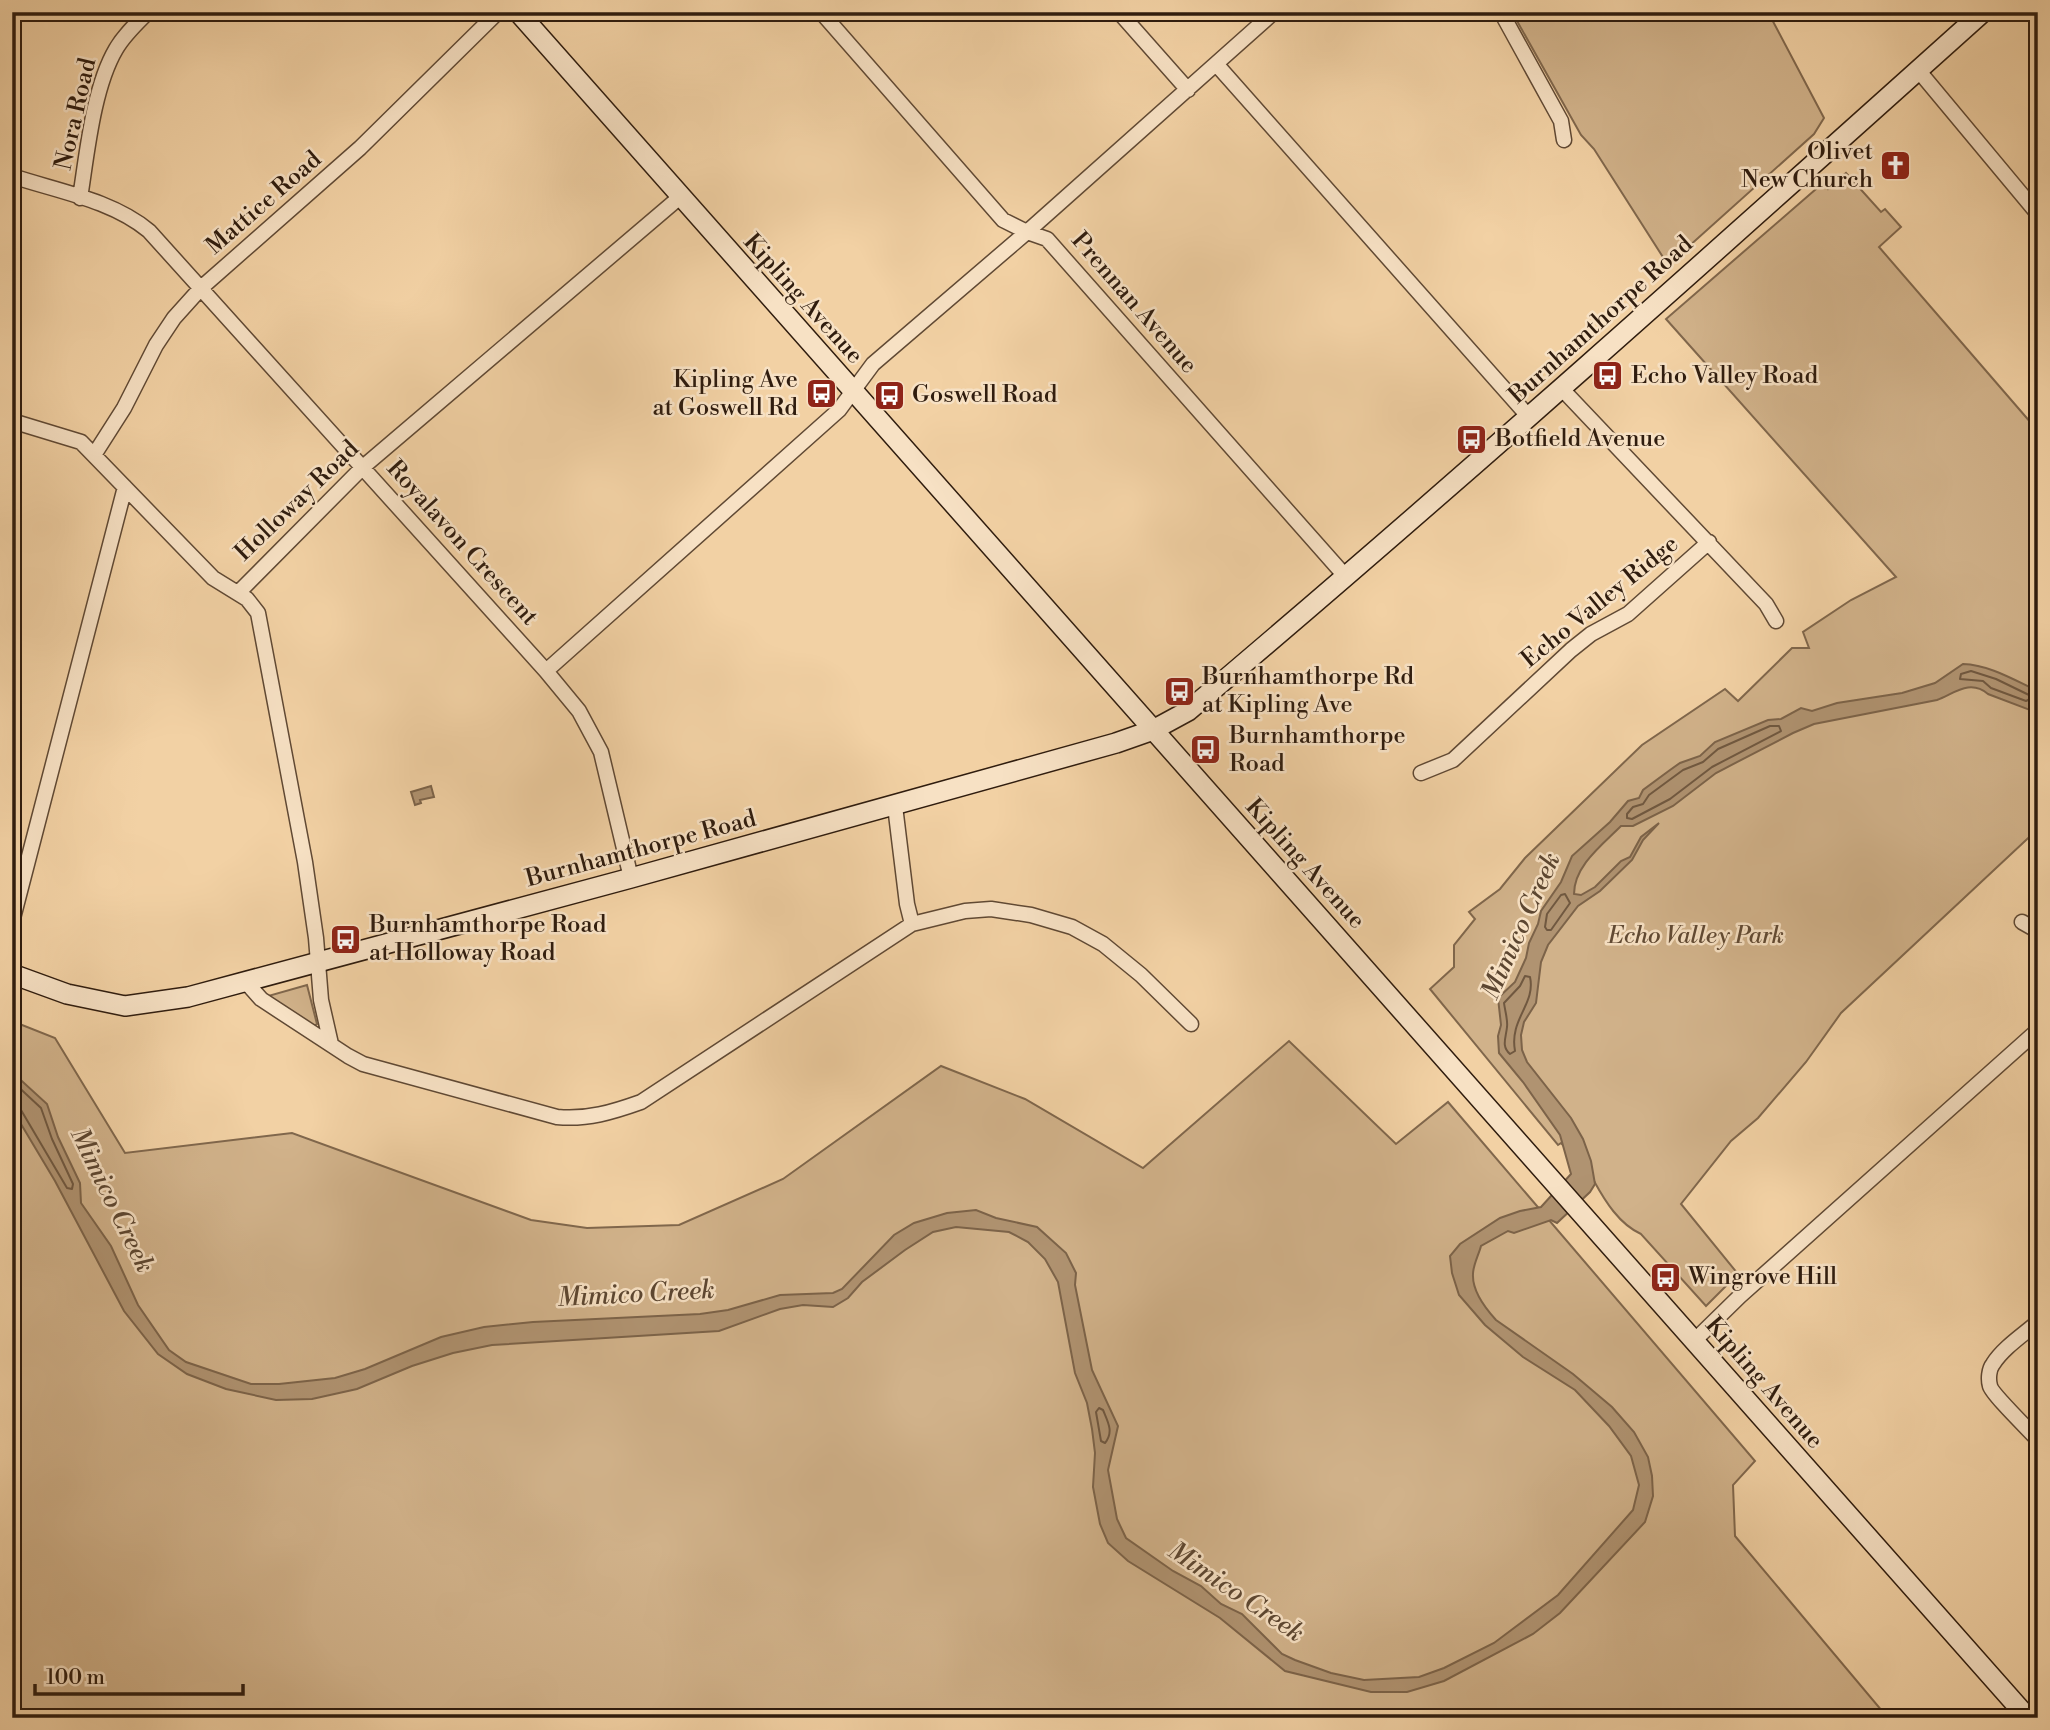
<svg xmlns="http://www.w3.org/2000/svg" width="2050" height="1730" font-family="'Libre Bodoni',serif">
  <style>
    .green { fill: #d1b28a; stroke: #80674c; stroke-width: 2 }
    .water { fill: #b09371; stroke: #7c6349; stroke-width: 2 }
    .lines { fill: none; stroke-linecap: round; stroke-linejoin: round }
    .shore { stroke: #705840; stroke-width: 2 }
    .street-casing { stroke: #604934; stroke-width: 17 }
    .secondary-casing { stroke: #2f1c0e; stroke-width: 22 }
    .street { stroke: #f7e1c4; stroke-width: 14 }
    .secondary { stroke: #f7e1c4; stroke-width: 19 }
    .labels { text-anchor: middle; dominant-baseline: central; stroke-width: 5; stroke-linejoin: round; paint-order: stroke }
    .street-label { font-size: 24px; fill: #2f1c0e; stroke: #f7e1c4 }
    .poi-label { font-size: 24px; fill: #2f1c0e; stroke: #f7e1c4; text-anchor: start }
    .park-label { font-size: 24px; font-style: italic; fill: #604933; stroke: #f7e1c4 }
    .water-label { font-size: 26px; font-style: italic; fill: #5c4631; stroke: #f7e1c4 }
  </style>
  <rect width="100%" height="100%" fill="#f2d1a4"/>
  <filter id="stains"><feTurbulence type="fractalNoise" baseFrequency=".00286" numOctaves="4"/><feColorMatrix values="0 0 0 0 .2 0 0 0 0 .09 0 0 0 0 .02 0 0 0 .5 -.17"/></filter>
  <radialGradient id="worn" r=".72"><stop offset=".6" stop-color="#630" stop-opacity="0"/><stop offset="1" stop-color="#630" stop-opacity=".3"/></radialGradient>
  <!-- green -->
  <path class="green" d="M 1512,12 L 1768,12 L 1824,118 L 1814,134 L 1668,265 L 1594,149 L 1581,135 Z
    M 1846,173 L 1881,212 L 1885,209 L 1901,227 L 1879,247 L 2038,431 L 2038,829 L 1841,1013 L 1806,1062 L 1758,1118 L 1731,1141 L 1681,1204 L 1738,1274 L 1706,1306 L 1641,1234 C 1619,1224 1605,1201 1594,1181 C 1586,1167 1572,1155 1561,1143 L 1558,1145 L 1430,989 L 1454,967 L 1454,945 L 1475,919 L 1469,912 L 1500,889 L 1525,858 L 1642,745 L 1725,689 L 1738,701 L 1792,648 L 1809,648 L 1803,632 L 1851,600 L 1896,577 L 1666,319 L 1823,183 L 1828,189 Z
    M 307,985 L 317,1024 L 308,1029 L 261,998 Z
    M 12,1021 L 55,1038 L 125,1153 L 292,1133 L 531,1220 L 587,1228 L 679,1225 L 783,1179 L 941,1066 L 1025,1099 L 1143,1168 L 1289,1041 L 1396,1144 L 1448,1102 L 1755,1461 L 1733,1485 L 1735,1536 L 1888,1718 L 12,1718 Z"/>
  <!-- water -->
  <path class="water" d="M 1963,664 C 1990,665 2014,680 2038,691 L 2038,713 L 1988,694 C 1970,679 1955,693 1937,700 L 1814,724 L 1793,733 L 1716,773 L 1673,806 L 1633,826 L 1621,826 C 1602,845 1574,866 1574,894 L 1581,895 L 1595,887 L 1621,861 L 1630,857 L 1641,837 L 1659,823 L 1643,840 L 1632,860 L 1600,891 L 1578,906 L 1548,945 L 1541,962 L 1536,1003 L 1524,1022 L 1521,1035 L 1522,1050 L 1527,1062 L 1571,1118 L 1583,1139 L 1591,1161 L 1595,1184 L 1590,1192 L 1557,1223 L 1551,1220 L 1514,1233 L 1508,1231 L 1481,1246 C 1479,1254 1473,1265 1473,1274 C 1472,1291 1485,1308 1496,1320 L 1573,1374 L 1612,1407 L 1634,1432 L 1648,1457 L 1652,1476 L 1653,1496 L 1645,1522 L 1560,1613 L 1533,1634 L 1444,1681 L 1407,1692 L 1371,1692 L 1285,1671 L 1220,1618 L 1128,1561 L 1108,1543 L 1100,1524 L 1093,1487 L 1095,1453 L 1092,1429 L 1087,1403 L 1075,1373 L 1058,1282 L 1045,1259 L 1028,1242 L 1009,1232 L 956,1227 L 933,1232 L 905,1250 L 862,1282 L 848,1298 L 833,1307 L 803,1305 L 780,1309 L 719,1331 L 492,1345 L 453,1353 L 412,1366 L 357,1389 L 312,1399 L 276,1400 L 226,1389 L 187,1374 L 158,1354 L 124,1311 L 55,1181 L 12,1109 L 12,1072 L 47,1104 L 58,1137 L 80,1183 L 81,1203 L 111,1246 L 138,1305 L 169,1350 L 186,1362 L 251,1384 L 279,1384 L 335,1378 L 365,1369 L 441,1337 L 484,1327 L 533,1322 L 700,1314 L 728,1310 L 780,1295 L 833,1293 L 842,1289 L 894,1235 L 914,1223 L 947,1213 L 976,1210 L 996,1218 L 1037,1227 L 1066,1253 L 1076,1273 L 1075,1285 L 1092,1370 L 1118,1426 L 1108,1470 L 1117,1519 L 1126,1538 L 1173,1571 L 1201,1586 L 1221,1604 L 1242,1614 L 1282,1654 L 1295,1660 L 1331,1673 L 1364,1680 L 1419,1677 L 1444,1668 L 1494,1643 L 1558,1595 L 1633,1510 L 1639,1485 L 1631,1456 L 1609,1426 L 1575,1390 L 1523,1357 L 1485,1325 L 1459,1295 L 1452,1273 L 1450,1256 L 1460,1244 L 1500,1218 L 1520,1211 L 1541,1207 L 1571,1174 L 1560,1135 L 1523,1082 L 1499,1053 L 1498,1036 L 1501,1025 L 1498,998 L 1515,982 L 1526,958 L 1529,943 L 1538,924 L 1541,911 L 1561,882 L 1572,856 L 1610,822 L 1628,801 L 1639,798 L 1643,790 L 1670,770 L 1680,763 L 1700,756 L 1715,742 L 1768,720 L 1781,719 L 1801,708 L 1812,711 L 1837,703 L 1902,693 L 1935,683 Z
    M 431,786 L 434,797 L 420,800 L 421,803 L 415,805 L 411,792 Z"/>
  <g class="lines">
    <!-- shore -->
    <path class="shore" d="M 1971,671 L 1996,679 L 2029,695 L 2030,699 L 2026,701 L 1991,688 L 1983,681 L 1960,679 L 1961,674 Z
      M 1770,726 L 1779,726 L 1781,731 L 1712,767 L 1670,799 L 1632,819 L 1627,818 L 1627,814 L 1633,807 L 1643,804 L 1649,795 L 1683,770 L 1703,762 L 1718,749 Z
      M 1565,894 L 1570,903 L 1551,930 L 1547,930 L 1545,927 L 1547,914 L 1561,895 Z
      M 1525,976 L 1530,977 C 1536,1004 1509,1019 1515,1051 L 1510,1054 C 1501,1046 1506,1038 1507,1027 C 1508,1020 1505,1011 1504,1003 L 1520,986 Z
      M 12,1081 L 41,1108 L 52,1139 L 73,1184 L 72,1189 L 67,1188 L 21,1110 L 12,1106
      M 1099,1408 L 1103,1410 C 1108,1422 1114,1432 1105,1443 L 1101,1441 L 1096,1412 Z"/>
    <defs>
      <path id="street" d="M 821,12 L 1003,220 L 1027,232 L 1047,239 L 1346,577
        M 1119,12 L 1188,90
        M 1501,12 L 1561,121 L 1564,140
        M 1217,65 L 1529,417
        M 1918,70 L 2038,214
        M 12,176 C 57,191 112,200 149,231 L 546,671 L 579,711 L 601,752 L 631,878
        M 80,198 C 87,154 93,88 116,49 C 124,35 136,24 148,12
        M 1561,388 L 1766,604 L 1776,621
        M 12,421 L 81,442 L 213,578 L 247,599 L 258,613 L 305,862 L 316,938 L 321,1000 L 331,1044
        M 94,455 L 124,408 L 156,345 L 174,318 L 201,288 L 360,148 L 498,12
        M 238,593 L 363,467 L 680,197
        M 546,671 L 839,410 L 873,364 L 1027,232 L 1274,12
        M 1421,773 L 1453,760 L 1571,650 L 1591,634 L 1628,614 L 1709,542
        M 895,806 L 907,904 L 912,924
        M 12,922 L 125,487
        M 2022,922 L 2038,931
        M 245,981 L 261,999 L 348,1056 L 363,1064 L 557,1117 C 587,1120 613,1112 641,1102 L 912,924 L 965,911 L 991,909 L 1031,915 L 1072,927 L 1103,944 L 1141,975 L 1191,1024
        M 2038,1322 C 2023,1335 2003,1348 1993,1364 C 1989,1369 1988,1379 1990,1386 C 1992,1394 2029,1430 2038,1440
        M 1694,1341 L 1740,1296 L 2038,1030"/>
      <path id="secondary" d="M 518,12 L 2028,1718
        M 12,974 L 67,994 L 125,1006 L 188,997 L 631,878 L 1116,743 L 1153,730 L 1188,711 C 1458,483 1720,248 1983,12"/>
    </defs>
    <!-- street casing -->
    <use href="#street" class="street-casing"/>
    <!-- secondary casing -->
    <use href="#secondary" class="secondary-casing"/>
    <!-- street -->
    <use href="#street" class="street"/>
    <!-- secondary -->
    <use href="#secondary" class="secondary"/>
  </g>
  <!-- icons -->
  <defs>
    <symbol id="church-square" viewBox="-11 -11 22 22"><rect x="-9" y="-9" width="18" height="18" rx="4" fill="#8f2418" stroke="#f7e1c4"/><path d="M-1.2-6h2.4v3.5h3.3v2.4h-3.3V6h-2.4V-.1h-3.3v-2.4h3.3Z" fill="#fff"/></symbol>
    <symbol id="bus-square" viewBox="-11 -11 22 22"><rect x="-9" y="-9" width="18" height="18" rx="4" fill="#8f2418" stroke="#f7e1c4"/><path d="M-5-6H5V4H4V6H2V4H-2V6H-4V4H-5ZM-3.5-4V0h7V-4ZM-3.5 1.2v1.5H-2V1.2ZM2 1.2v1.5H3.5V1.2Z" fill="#fff"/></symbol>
  </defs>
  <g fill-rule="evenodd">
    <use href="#church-square" x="1878" y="148" width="35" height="35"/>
    <use href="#bus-square" x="1590" y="358" width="35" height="35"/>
    <use href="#bus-square" x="804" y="376" width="35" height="35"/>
    <use href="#bus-square" x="872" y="378" width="35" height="35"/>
    <use href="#bus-square" x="1454" y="422" width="35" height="35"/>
    <use href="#bus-square" x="1162" y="674" width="35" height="35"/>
    <use href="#bus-square" x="1188" y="732" width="35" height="35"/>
    <use href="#bus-square" x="328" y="922" width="35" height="35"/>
    <use href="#bus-square" x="1648" y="1260" width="35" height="35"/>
  </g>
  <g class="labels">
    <!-- street labels -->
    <g class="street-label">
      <text transform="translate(76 114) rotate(-77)">Nora Road</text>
      <text transform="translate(264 203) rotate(-41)">Mattice Road</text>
      <text transform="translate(803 299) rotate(48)">Kipling Avenue</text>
      <text transform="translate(1134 303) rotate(49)">Prennan Avenue</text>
      <text transform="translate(1601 320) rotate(-42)">Burnhamthorpe Road</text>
      <text transform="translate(297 501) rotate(-44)">Holloway Road</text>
      <text transform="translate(462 543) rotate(48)">Royalavon Crescent</text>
      <text transform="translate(1600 602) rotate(-39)">Echo Valley Ridge</text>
      <text transform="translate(641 849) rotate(-15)">Burnhamthorpe Road</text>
      <text transform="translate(1305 864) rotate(48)">Kipling Avenue</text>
      <text transform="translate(1764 1383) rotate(49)">Kipling Avenue</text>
    </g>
    <!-- poi labels -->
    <g class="poi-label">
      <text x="1873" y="152" text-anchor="end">Olivet<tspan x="1873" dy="28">New Church</tspan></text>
      <text x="1631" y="376">Echo Valley Road</text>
      <text x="798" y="380" text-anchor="end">Kipling Ave<tspan x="798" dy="28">at Goswell Rd</tspan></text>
      <text x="912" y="395">Goswell Road</text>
      <text x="1495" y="439">Botfield Avenue</text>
      <text x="1202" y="677">Burnhamthorpe Rd<tspan x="1202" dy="28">at Kipling Ave</tspan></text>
      <text x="1229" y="736">Burnhamthorpe<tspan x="1229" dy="28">Road</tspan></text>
      <text x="369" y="925">Burnhamthorpe Road<tspan x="369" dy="28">at Holloway Road</tspan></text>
      <text x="1688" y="1277">Wingrove Hill</text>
    </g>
    <!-- park labels -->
    <g class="park-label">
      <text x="1696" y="936">Echo Valley Park</text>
    </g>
    <!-- water labels -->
    <g class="water-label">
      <text transform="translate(1521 926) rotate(-66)">Mimico Creek</text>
      <text transform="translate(112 1200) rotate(64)">Mimico Creek</text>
      <text transform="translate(636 1294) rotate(-3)">Mimico Creek</text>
      <text transform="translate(1236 1592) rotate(34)">Mimico Creek</text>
    </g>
  </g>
  <!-- margin -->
  <rect width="2050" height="1730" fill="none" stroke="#f2d1a4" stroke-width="42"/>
  <rect x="14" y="14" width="2022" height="1702" fill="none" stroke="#2f1c0e" stroke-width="3.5"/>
  <rect x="21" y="21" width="2008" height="1688" fill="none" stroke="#2f1c0e" stroke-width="2"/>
  <!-- scale -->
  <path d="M35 1684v10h208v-10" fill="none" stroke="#2f1c0e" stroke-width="3.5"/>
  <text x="46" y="1684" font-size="21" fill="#2f1c0e" stroke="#f7e1c4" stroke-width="5" paint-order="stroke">100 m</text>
  <rect width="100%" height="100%" filter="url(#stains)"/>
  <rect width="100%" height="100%" fill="url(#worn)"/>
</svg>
